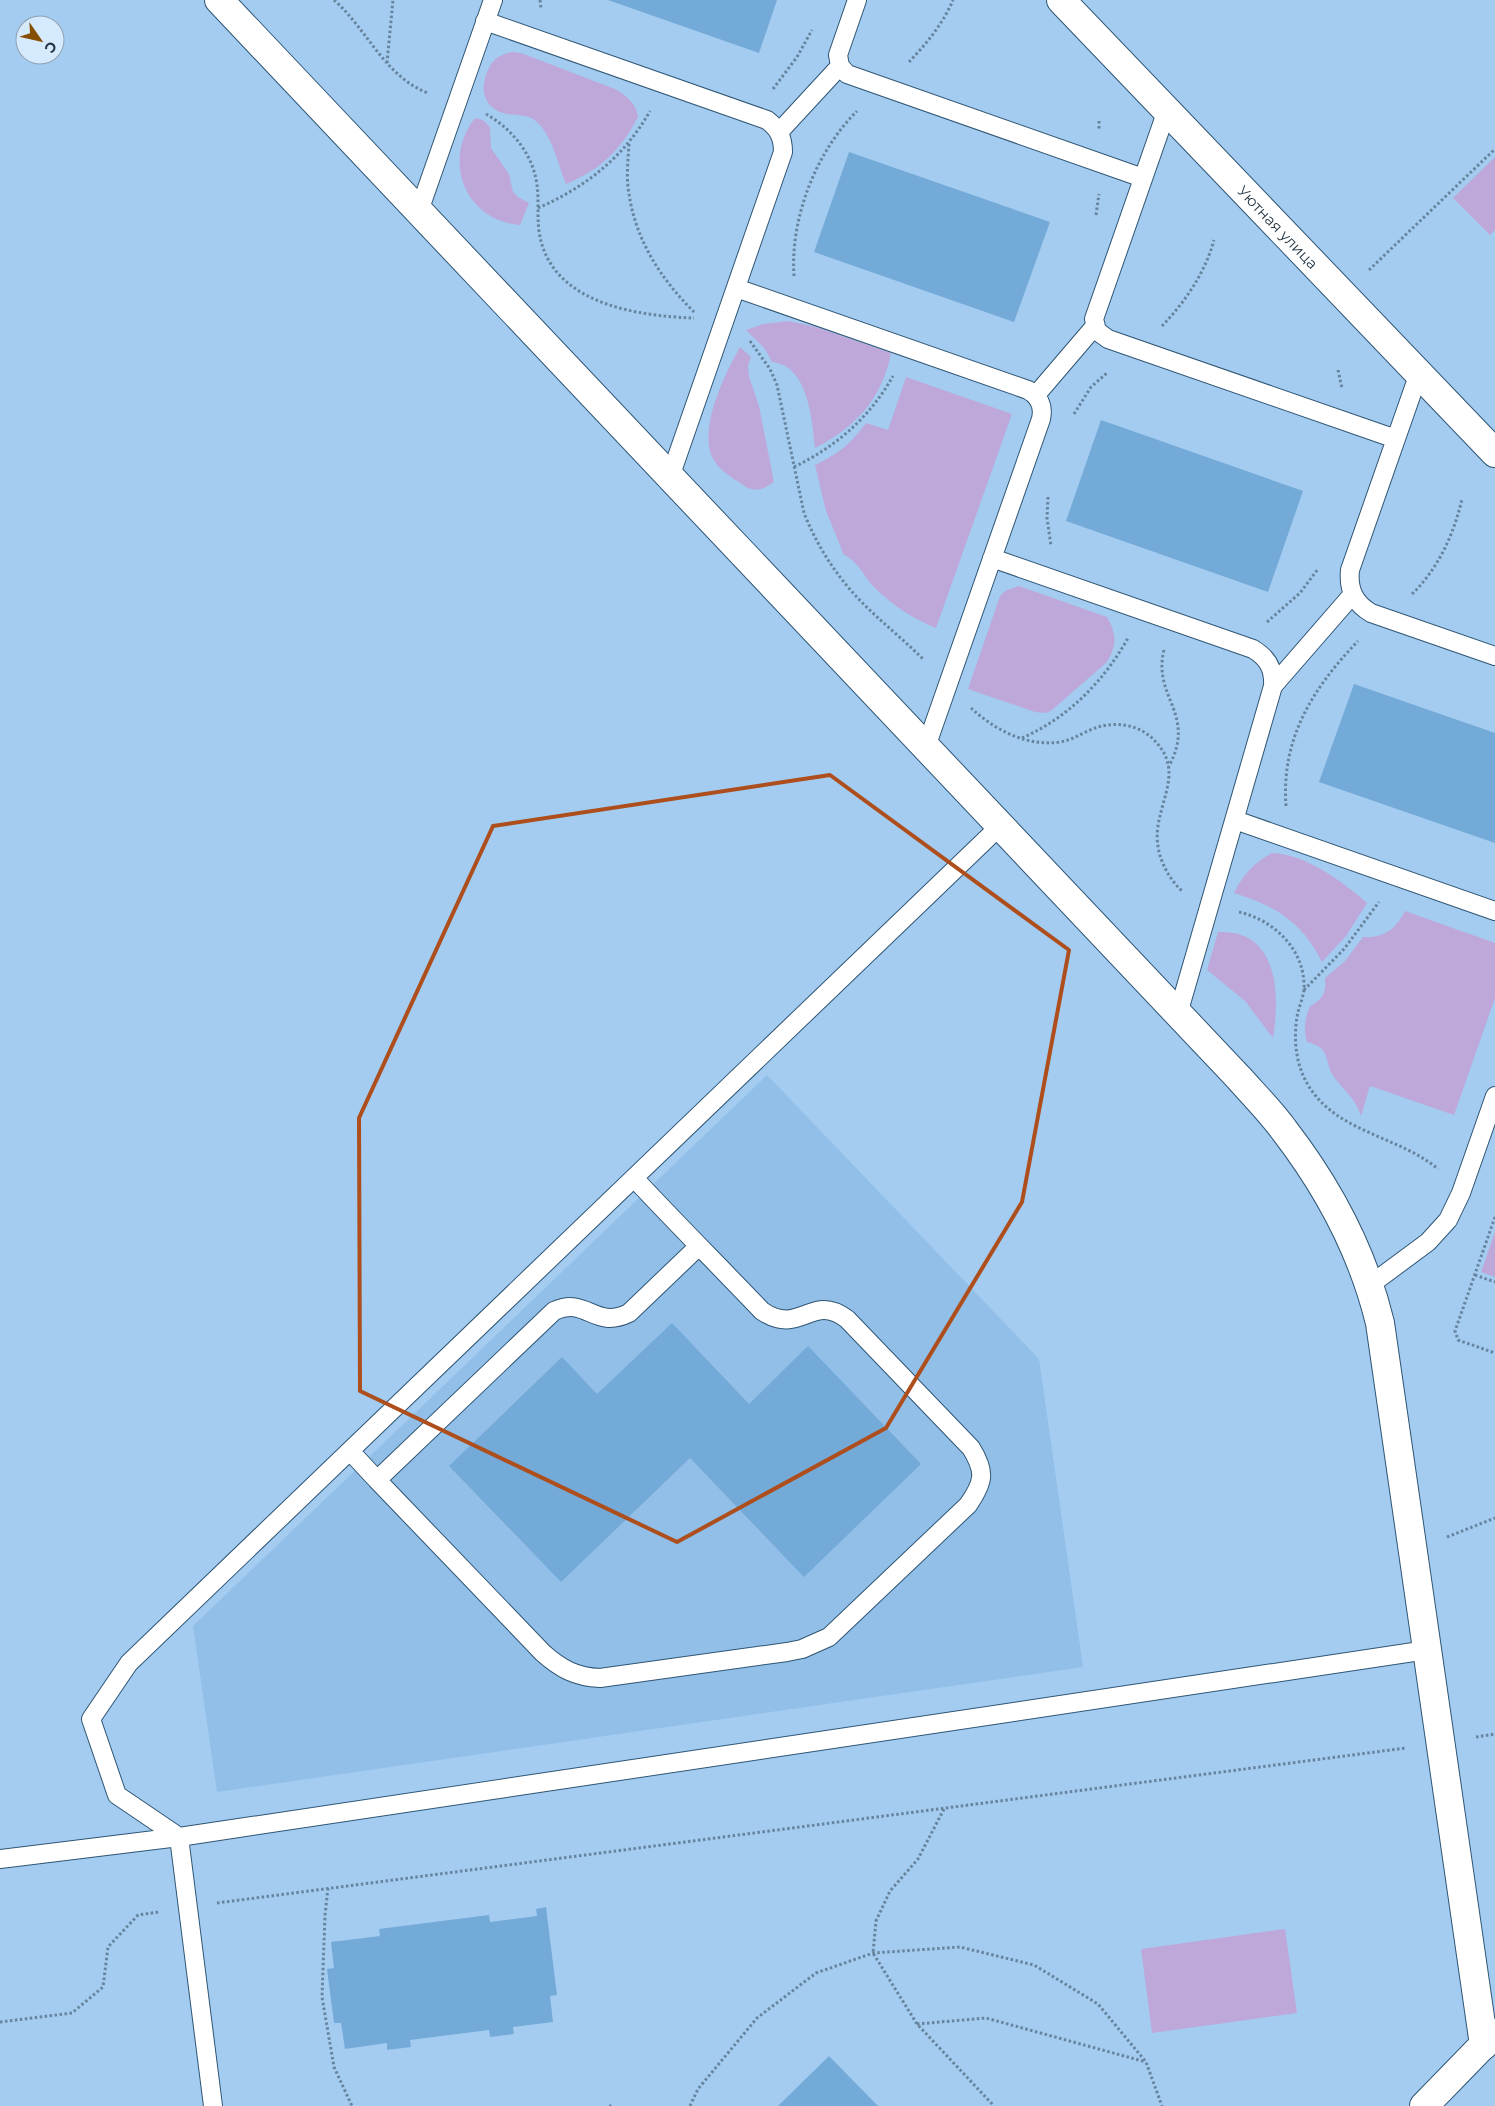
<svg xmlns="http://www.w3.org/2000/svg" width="1495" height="2106" font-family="Montserrat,sans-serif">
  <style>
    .built { fill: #91bfe8 }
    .green { fill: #bea8da }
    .building { fill: #74aad7 }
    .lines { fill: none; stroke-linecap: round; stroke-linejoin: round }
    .service-casing { stroke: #2f5573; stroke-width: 20 }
    .minor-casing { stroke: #2f5573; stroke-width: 30 }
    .path { stroke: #67849e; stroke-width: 3; stroke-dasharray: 2.5 2.5; stroke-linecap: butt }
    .service { stroke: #fff; stroke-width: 18 }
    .minor { stroke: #fff; stroke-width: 28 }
    .marked { fill: none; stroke: #ad4e1c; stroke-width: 4; stroke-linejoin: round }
    .labels { text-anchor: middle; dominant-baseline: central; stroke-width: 4.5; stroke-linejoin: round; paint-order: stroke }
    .street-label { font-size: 15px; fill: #233442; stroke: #d6eafd }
  </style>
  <rect width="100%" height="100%" fill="#a3ccf0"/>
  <!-- built -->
  <path class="built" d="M 767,1075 L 1039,1359 L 1083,1667 L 217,1792 L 193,1626 Z"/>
  <!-- green -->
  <path class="green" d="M 512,52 L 521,53 L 615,89 C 627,96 636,103 638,117 C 620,151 601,169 566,184 C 558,164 553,139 539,124 C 527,112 517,117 503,113 C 480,106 480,83 490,66 C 495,57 503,54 512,52 Z
    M 475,118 L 483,120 L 490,127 L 491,148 L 509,174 L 513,192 L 518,197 L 529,203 L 520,225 C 464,220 442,160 475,118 Z
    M 1495,157 L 1495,230 L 1490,235 L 1453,198 Z
    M 789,321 L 816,327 L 891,353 C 882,399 856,427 815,448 C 812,419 808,365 772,362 L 765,349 L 746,330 L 763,324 Z
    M 740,347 L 751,357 L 748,366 L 749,377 L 759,406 L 774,482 C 762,491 753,493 740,483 C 729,476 718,469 712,457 C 699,426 725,374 740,347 Z
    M 906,377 L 1012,414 L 936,628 C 914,619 893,606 875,588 C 865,578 857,560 844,555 L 826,511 L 815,465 C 840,453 850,444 866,423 L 888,430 Z
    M 1019,586 L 1107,617 C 1117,633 1117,647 1106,663 L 1052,710 L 1046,713 L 1035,712 L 968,689 L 1000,596 L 1005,591 Z
    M 1272,853 C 1306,854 1343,882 1367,903 L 1346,936 L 1322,962 C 1302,922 1276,906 1234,893 C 1243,874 1254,863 1272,853 Z
    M 1405,911 L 1495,943 L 1495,998 L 1454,1115 L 1370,1086 L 1361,1116 C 1354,1095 1343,1091 1332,1074 C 1328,1067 1328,1059 1324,1052 C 1321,1046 1313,1044 1307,1042 C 1303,1030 1305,1018 1310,1006 C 1322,1000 1327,992 1325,978 L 1345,961 L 1363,937 C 1384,938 1396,929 1405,911 Z
    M 1218,932 C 1279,929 1280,995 1273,1038 L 1245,1001 L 1207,970 Z
    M 1495,1232 L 1495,1277 L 1481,1272 Z
    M 1285,1929 L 1297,2013 L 1152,2033 L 1141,1949 Z"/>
  <!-- building -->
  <path class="building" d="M 608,0 L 777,0 L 759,53 Z
    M 849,152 L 1050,222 L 1014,322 L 814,252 Z
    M 1101,420 L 1303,491 L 1268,592 L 1066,521 Z
    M 1354,684 L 1495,733 L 1495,843 L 1319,782 Z
    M 672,1323 L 749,1404 L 808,1346 L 921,1464 L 804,1577 L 690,1458 L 561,1582 L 449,1466 L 562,1357 L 597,1394 Z
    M 546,1907 L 557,1995 L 550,1996 L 553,2022 L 513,2027 L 514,2034 L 490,2037 L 489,2030 L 410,2040 L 411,2047 L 387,2050 L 387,2043 L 345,2049 L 341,2023 L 334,2023 L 327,1969 L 334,1968 L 331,1942 L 380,1936 L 379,1929 L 489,1915 L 490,1922 L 537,1916 L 536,1909 Z
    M 829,2056 L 878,2106 L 778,2106 Z"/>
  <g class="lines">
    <defs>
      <path id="service" d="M 857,0 L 838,55 L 840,66 L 847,74 L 1143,178
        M 485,21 L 767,120 C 779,129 783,138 783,152 L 670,477
        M 1167,110 L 1094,319 L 1097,331 L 1108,339 L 1396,439
        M 779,132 L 840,66
        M 419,211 L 493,0
        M 736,288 L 1028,390 C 1039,396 1044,406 1041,419 L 926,747
        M 1419,373 L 1350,570 C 1348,589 1354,603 1371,613 L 1495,656
        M 1036,395 L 1095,326
        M 992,558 L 1253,649 C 1268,658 1274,669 1273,686 L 1178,1014
        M 1273,686 L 1353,594
        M 1235,820 L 1495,911
        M 634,1178 C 676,1223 720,1267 762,1311 C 801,1337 811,1292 847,1319 L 971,1448 C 986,1472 984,1482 968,1505 L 829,1637 L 802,1649 L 787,1652 L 600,1678 C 576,1677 561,1669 543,1653 L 377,1480 L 554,1311 C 587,1296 594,1330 629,1313 L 699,1246
        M 1370,1285 L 1428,1242 L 1448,1220 L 1461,1193 L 1495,1096
        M 350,1451 L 377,1480
        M 179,1837 L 117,1795 L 91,1719 L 129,1663 L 1000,826
        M 0,1859 L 179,1837
        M 213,2106 L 179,1837 L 1427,1650"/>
      <g id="minor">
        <path d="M 219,0 L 1239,1078 C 1254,1095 1271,1112 1284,1130 C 1328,1187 1363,1253 1380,1323 L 1484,2045"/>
        <path id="s1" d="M 1061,0 L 1495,453"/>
        <path d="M 1424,2106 L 1495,2033"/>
      </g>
    </defs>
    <!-- service casing -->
    <use href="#service" class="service-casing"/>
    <!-- minor casing -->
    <use href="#minor" class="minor-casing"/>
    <!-- path -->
    <path class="path" d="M 334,0 C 367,29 385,77 428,93
      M 540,0 L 541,9
      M 909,62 C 926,44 943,24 953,0
      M 387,63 L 393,0
      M 773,89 L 797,57 L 812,30
      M 486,114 C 512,129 533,154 537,185 C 539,200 537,216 539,231 C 549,303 635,316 694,318
      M 1099,121 L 1099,130
      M 629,144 C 628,160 626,178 629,194 C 636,241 661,279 694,312
      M 538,208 C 586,187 624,157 650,111
      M 1096,215 L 1099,194
      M 1369,270 L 1495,149
      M 794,276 C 790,218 816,152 857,111
      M 1162,326 C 1185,302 1205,273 1214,240
      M 750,341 L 770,369 L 777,385 L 804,513 C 816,543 833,571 855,595 C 876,618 901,637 923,659
      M 1338,370 L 1342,388
      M 1074,414 L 1091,387 L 1108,372
      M 794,467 C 837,446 870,417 893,376
      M 1048,497 L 1047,518 L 1051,546
      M 1412,594 C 1438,569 1454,534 1462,499
      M 1267,622 L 1300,593 L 1318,569
      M 1164,650 C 1152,697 1197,714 1169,766
      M 971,708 C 995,730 1027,747 1060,742 C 1071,740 1079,735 1088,731 C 1108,721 1135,722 1152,738 C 1183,767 1163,793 1158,826 C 1154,850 1165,875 1182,891
      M 1022,738 C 1068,718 1104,681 1128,638
      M 1286,806 C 1281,738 1313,688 1358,641
      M 1239,912 C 1274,920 1306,950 1304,990 C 1303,997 1300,1005 1298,1012 C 1292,1040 1296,1072 1315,1095 C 1345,1133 1401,1138 1438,1169
      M 1304,990 L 1344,949 L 1379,902
      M 1495,1217 L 1455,1331 L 1458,1340 L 1495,1353
      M 1475,1275 L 1495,1282
      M 1447,1537 L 1495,1518
      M 1476,1737 L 1495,1734
      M 944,1809 L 918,1859 L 890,1891 L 876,1921 L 873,1953 L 917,2024 L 994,2106
      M 328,1888 L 325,1915 L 322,1997 L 334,2067 L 352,2106
      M 217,1903 L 1406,1748
      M 0,2022 L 72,2013 L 103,1987 L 108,1947 L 138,1915 L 159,1912
      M 917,2024 L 986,2018 L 1146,2062
      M 609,2106 L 612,2106
      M 690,2106 L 698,2089 L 757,2018 L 816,1973 L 873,1953 L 960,1947 L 1034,1965 L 1098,2004 L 1146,2062 L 1162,2106"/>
    <!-- service -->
    <use href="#service" class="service"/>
    <!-- minor -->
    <use href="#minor" class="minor"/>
  </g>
  <!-- marked area -->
  <path class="marked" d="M 830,775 L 1069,950 L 1022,1202 L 886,1428 L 677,1542 L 360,1391 L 359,1118 L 493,826 Z"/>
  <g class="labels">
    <!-- street labels -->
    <g class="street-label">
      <text stroke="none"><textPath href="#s1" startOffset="314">Уютная улица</textPath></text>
    </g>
  </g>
  <!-- north arrow -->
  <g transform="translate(40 40) rotate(124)"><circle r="24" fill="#d6eafd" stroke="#8ea1b2"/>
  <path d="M0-4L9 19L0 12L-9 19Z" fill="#864e00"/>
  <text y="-8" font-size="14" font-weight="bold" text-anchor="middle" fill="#233442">С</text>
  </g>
</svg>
